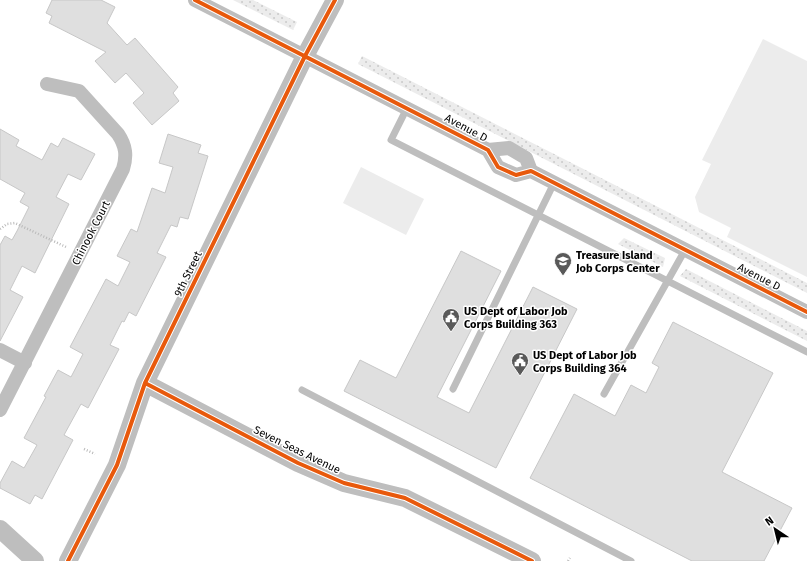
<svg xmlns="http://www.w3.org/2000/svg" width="807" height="561" font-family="'Fira Sans',sans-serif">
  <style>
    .grass { fill: url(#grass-dots) }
    .park { fill: #ececec }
    .building { fill: #dfdfdf; stroke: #c7c7c7 }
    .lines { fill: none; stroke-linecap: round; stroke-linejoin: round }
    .path { stroke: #b9b9b9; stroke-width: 2.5; stroke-dasharray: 1 2; stroke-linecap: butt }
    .service { stroke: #bebebe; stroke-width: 7 }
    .minor { stroke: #bebebe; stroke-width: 14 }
    .tertiary { stroke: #bebebe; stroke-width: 18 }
    .cycleway-casing { stroke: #fff; stroke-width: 6 }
    .cycleway { stroke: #e8590c; stroke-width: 4 }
    .labels { text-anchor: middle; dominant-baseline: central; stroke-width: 3; stroke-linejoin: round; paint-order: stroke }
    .street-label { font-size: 11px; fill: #000; stroke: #fff }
    .poi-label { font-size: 11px; font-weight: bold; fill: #000; stroke: #fff; text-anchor: start }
  </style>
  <defs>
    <pattern id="grass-dots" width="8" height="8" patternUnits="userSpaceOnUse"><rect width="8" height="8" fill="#ececec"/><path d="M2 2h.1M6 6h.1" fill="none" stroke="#c9c9c9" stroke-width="1.8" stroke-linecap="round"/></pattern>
  </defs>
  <rect width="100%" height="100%" fill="#fff"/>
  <!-- grass -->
  <path class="grass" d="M 233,0 L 253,0 L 297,22 L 293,30 Z
    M 362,56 L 807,283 L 807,293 L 358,64 Z
    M 624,238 L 665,258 L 663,267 L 618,244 Z
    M 686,269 L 807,331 L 807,341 L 680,276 Z"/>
  <!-- park -->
  <path class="park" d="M 763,39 L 807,61 L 807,277 L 727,237 L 731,228 L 699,212 L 695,197 L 711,164 L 702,160 Z
    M 361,167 L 424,199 L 406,235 L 343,203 Z"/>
  <!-- building -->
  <path class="building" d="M 52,0 L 101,0 L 115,7 L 107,23 L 127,45 L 135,38 L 178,87 L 173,93 L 179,101 L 152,125 L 133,103 L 144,93 L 126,73 L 115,83 L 95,61 L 106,52 L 49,23 L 52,16 L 46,13 Z
    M 0,129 L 19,140 L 16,146 L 42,160 L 51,143 L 58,147 L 63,138 L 95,154 L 81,180 L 68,174 L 56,197 L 69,204 L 35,273 L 22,266 L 10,290 L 23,297 L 0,341 L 0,245 L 5,236 L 12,240 L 17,231 L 29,207 L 20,202 L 25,193 L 0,179 Z
    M 168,134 L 201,145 L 198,153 L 208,156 L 188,219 L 180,217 L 177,227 L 171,225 L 157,253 L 166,257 L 136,316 L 129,312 L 124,322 L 122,321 L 110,345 L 119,349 L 88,408 L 81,404 L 64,435 L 73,440 L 42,499 L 35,495 L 30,504 L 0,488 L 0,483 L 12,461 L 24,468 L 37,445 L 24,438 L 46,397 L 44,396 L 58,370 L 71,377 L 83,354 L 70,347 L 106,279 L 118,286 L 130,262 L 117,256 L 131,229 L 137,232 L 152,188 L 165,193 L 173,167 L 159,163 Z
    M 461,251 L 501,271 L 437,397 L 469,413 L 533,287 L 577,309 L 496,468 L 344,391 L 360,360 L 396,378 Z
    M 673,322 L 773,373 L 722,472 L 792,508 L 764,561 L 692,561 L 530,478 L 574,394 L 615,416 L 631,385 L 646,393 L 659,367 L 652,363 Z"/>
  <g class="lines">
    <!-- path -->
    <path class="path" d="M 0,229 L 7,224 L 15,223 L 66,247
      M 84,449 L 95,454
      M 568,561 L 570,558"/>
    <!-- service -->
    <path class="service" d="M 407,108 L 391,140 L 807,352
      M 453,389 L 554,183
      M 302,390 L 631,561
      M 604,394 L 685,250"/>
    <!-- minor -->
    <path class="minor" d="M 195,0 L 488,150 L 498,167 L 516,175 L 531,171 L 807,312
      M 488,150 L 509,148 L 526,158 L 531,171
      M 0,350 L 25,363
      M 0,410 L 123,169 C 127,156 126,146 118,134 L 79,91 L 47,84"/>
    <!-- tertiary -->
    <path class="tertiary" d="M 145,383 L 298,463 L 344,483 L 405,498 L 532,561
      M 0,529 L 35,561
      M 68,561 L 117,465 L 145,383 L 305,56 L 335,0"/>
    <defs>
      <path id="cycleway" d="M 195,0 L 488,150 L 498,167 L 516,175 L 531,171 L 807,312
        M 145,383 L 298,463 L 344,483 L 405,498 L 532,561
        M 68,561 L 117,465 L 145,383 L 305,56 L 335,0"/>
    </defs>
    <!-- cycleway casing -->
    <use href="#cycleway" class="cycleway-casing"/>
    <!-- cycleway -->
    <use href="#cycleway" class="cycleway"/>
  </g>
  <!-- icons -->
  <defs>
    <symbol id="university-pin" viewBox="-11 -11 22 30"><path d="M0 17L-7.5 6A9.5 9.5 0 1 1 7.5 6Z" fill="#595959" stroke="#fff"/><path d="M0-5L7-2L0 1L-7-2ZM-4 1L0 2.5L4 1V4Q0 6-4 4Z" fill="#fff"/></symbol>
    <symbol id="civic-pin" viewBox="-11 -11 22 30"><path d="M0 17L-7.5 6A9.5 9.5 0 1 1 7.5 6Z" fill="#595959" stroke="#fff"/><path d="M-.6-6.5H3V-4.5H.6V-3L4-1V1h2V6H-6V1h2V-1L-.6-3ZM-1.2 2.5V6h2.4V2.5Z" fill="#fff"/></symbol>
  </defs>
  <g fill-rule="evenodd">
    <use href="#university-pin" x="553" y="251" width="20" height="27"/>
    <use href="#civic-pin" x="441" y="307" width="20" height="27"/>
    <use href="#civic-pin" x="510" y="351" width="20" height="27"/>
  </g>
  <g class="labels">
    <!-- street labels -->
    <g class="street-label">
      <text transform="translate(466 128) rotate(28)">Avenue D</text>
      <text transform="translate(91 233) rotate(-63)">Chinook Court</text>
      <text transform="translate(188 274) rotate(-64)">9th Street</text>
      <text transform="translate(759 277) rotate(27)">Avenue D</text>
      <text transform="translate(297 450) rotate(26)">Seven Seas Avenue</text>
    </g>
    <!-- poi labels -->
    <g class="poi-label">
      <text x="576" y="255">Treasure Island<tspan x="576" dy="13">Job Corps Center</tspan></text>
      <text x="464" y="311">US Dept of Labor Job<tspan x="464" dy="13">Corps Building 363</tspan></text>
      <text x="533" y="355">US Dept of Labor Job<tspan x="533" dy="13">Corps Building 364</tspan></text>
    </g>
  </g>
  <!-- north arrow -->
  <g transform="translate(775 529) rotate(325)" stroke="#ffffff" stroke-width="3" paint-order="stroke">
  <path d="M0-3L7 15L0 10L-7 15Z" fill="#000000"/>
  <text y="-6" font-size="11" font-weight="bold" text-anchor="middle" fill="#000000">N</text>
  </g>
</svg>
